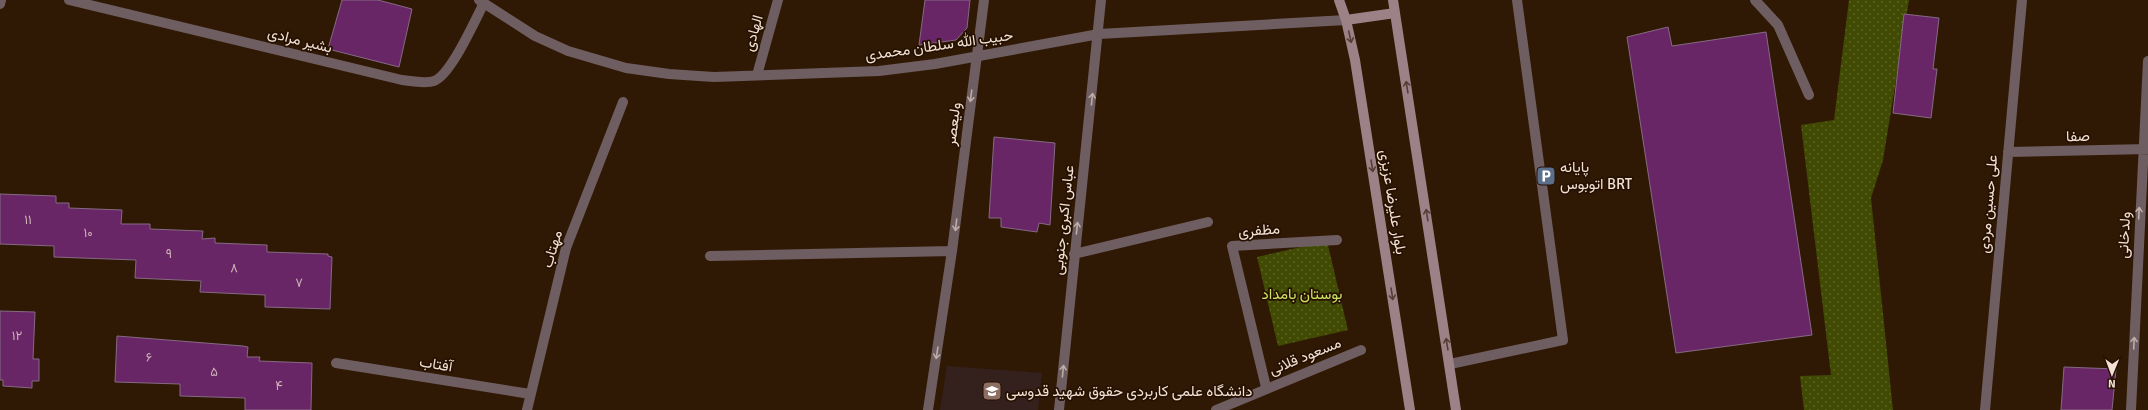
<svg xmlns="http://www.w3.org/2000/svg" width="2148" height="410" font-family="Signika,Vazirmatn,sans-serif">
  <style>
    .education { fill: #34211d }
    .green { fill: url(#green-dots) }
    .building { fill: #692666; stroke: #856a83 }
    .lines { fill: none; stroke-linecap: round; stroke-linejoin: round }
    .service { stroke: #6f5e61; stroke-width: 10 }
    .minor { stroke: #6f5e61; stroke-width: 10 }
    .secondary { stroke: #9c8287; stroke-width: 10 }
    .oneway { stroke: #553e36 }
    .oneway2 { stroke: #bdada6 }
    .labels { text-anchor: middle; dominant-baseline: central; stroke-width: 3.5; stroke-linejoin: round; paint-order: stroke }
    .number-label { font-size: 13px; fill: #cfb2b8 }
    .street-label { font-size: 15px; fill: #f1e1d4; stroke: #261000 }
    .poi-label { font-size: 15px; fill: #f1e1d4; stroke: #261000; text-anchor: start }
    .park-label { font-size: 15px; fill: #cce362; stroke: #261000 }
  </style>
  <defs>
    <pattern id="green-dots" width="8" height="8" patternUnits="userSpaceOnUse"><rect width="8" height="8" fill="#404a02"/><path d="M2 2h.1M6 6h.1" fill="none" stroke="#5c6426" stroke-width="1.8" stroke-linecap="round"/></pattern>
  </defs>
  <rect width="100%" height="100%" fill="#301904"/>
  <!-- education -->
  <path class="education" d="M 947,366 L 1042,373 L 1038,410 L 940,410 Z"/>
  <!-- green -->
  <path class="green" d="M 1849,0 L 1909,0 L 1883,160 L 1871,198 L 1893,410 L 1804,410 L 1800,376 L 1831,375 L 1801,125 L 1834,120 Z
    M 1327,241 L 1348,330 L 1278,346 L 1257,257 Z"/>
  <!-- building -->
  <path class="building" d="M 342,0 L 378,0 L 412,9 L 399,67 L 328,49 Z
    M 925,0 L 970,0 L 967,28 L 956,40 L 919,45 Z
    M 1904,14 L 1939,18 L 1933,69 L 1937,69 L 1931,118 L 1893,113 Z
    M 1668,27 L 1672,46 L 1766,32 L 1812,335 L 1676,353 L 1627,37 Z
    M 994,137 L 1055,143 L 1050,225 L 1039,223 L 1037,232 L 1001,227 L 1001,218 L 989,218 Z
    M 0,194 L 56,196 L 56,203 L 69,203 L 69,208 L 122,210 L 121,224 L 150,224 L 150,229 L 203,231 L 202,239 L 215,238 L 215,243 L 267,245 L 267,252 L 328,254 L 328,256 L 332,257 L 330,309 L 265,307 L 265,295 L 200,292 L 201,281 L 135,278 L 136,260 L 54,257 L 54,246 L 0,244 Z
    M 0,311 L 35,312 L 33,359 L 39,359 L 39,381 L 32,381 L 32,388 L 3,386 L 3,380 L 0,380 Z
    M 117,336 L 243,346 L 248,347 L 247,357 L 260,357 L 259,361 L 312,363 L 311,410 L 245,410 L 245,398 L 180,396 L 180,384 L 115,382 Z
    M 2064,367 L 2116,369 L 2112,410 L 2061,410 Z"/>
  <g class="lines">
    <!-- service -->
    <path class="service" d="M 1755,0 L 1778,25 L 1809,95
      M 1450,364 L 1563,340 L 1517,0"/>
    <!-- minor -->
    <path class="minor" d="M 69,0 L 402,80 C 411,81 425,84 434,81 C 451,75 475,20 484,3
      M 479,0 L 535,36 L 568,51 L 626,68 L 669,74 L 714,77 L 879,71 L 935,64 L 1099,34 L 1346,20
      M 0,4 L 1,0
      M 757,75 L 778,0
      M 2008,152 L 2148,149
      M 1074,254 L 1208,222
      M 710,256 L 952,251
      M 336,363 L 530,394
      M 1266,387 L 1232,246 L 1337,240
      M 527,410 L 566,248 L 623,102
      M 928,410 L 952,251 L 984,0
      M 1059,410 L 1101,0
      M 1216,410 L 1361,350
      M 1985,410 L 2022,0
      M 2131,410 L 2148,61"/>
    <!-- secondary -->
    <path class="secondary" d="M 1339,0 L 1346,20 L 1355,60 L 1410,410
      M 1393,0 L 1456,410
      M 1346,20 L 1395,13"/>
  </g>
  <!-- one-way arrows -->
  <defs><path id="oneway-shaft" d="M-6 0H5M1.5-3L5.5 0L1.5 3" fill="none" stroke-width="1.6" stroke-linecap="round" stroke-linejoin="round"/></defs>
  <g class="oneway">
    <use href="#oneway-shaft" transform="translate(1350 37) rotate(78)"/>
    <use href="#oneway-shaft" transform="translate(1407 87) rotate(-99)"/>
    <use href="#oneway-shaft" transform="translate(1372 166) rotate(81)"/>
    <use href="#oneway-shaft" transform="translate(1427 215) rotate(-99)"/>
    <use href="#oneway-shaft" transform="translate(1392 294) rotate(81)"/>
    <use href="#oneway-shaft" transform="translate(1447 344) rotate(-99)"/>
  </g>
  <g class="oneway2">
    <use href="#oneway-shaft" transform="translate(971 96) rotate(97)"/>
    <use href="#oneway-shaft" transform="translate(1092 99) rotate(-84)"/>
    <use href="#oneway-shaft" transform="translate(2139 213) rotate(-87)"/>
    <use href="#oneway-shaft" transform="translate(956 225) rotate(97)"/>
    <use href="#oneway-shaft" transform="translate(1077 228) rotate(-84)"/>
    <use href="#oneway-shaft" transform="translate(2134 343) rotate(-87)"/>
    <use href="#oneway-shaft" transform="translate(937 353) rotate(99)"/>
    <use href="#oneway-shaft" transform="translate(1063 371) rotate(-84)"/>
  </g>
  <!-- icons -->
  <defs>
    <symbol id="parking-square" viewBox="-11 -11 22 22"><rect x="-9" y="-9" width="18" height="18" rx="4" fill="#5c6f8a" stroke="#261000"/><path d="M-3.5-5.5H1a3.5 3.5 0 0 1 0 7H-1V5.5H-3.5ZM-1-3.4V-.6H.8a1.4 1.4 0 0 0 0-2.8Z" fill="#fff"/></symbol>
    <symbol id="university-square" viewBox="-11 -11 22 22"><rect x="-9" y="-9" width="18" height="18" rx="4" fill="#8d6e63" stroke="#261000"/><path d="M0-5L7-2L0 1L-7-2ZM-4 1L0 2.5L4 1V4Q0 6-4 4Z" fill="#fff"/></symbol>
  </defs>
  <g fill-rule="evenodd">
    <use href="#parking-square" x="1535" y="165" width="22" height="22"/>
    <use href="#university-square" x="981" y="380" width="22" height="22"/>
  </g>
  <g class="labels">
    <!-- number labels -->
    <g class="number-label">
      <text x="28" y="220">۱۱</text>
      <text x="88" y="233">۱۰</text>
      <text x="169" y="254">۹</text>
      <text x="234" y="268">۸</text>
      <text x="299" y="283">۷</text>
      <text x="17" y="336">۱۲</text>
      <text x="149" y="358">۶</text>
      <text x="214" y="372">۵</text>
      <text x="279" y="386">۴</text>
    </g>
    <!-- street labels -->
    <g class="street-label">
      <text transform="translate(753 33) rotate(-74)">الهادی</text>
      <text transform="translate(300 40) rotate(14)">بشیر مرادی</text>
      <text transform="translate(939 45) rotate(-8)">حبیب الله سلطان محمدی</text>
      <text transform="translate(953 124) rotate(-83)">ولیعصر</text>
      <text transform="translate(2078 136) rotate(-1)">صفا</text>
      <text transform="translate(1393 202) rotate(81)">بلوار علیرضا عزیزی</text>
      <text transform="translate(1988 204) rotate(-85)">علی حسین مردی</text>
      <text transform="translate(1063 220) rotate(-84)">عباس اکبری جنوبی</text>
      <text transform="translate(1259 230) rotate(-4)">مظفری</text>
      <text transform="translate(2124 235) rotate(-87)">ولدخانی</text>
      <text transform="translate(552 249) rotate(-73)">مهتاب</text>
      <text transform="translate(1305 356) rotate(-22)">مسعود قلانی</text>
      <text transform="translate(436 364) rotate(9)">آفتاب</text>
    </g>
    <!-- poi labels -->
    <g class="poi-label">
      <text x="1560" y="167">پایانه<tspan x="1560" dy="17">اتوبوس BRT</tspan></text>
      <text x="1006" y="391">دانشگاه علمی کاربردی حقوق شهید قدوسی</text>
    </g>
    <!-- park labels -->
    <g class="park-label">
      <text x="1302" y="294">بوستان بامداد</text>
    </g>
  </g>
  <!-- north arrow -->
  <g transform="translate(2112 374) rotate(181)" stroke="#261000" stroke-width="3" paint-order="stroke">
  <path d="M0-3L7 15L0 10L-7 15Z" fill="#f1e1d4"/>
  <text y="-6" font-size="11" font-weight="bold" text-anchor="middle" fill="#f1e1d4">N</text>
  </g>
</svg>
